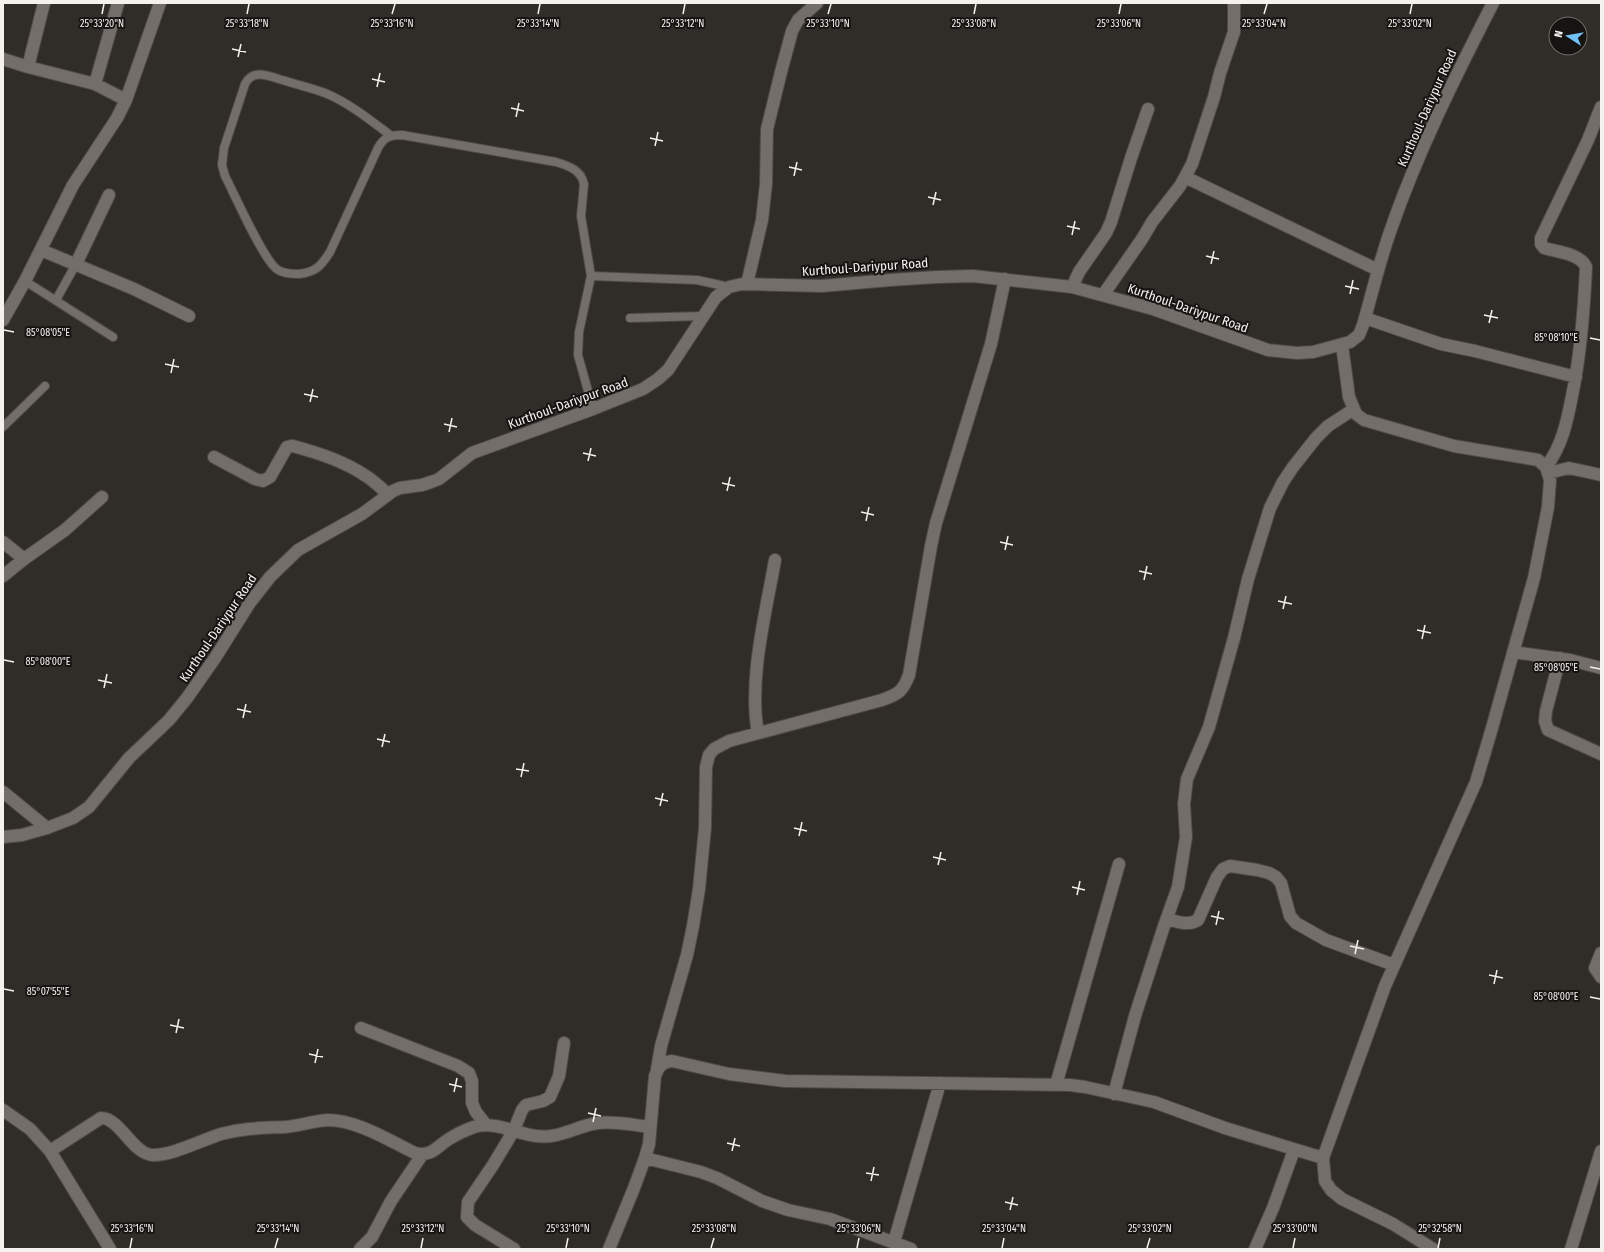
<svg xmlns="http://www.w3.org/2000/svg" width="1604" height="1252" font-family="'Fira Sans Condensed',sans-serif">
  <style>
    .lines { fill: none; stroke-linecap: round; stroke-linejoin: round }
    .service-casing { stroke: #4d4945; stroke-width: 10 }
    .minor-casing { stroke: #4d4945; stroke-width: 14 }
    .tertiary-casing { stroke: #4d4945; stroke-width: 14 }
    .service { stroke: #736e69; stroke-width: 8 }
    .minor { stroke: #736e69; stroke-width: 12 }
    .tertiary { stroke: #736e69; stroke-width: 12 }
    .ticks { fill: none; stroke: #f4f1ee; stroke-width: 1.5 }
    .labels { text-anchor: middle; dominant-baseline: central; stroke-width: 4; stroke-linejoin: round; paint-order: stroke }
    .street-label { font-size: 13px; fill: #f4f1ee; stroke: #161412 }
    .ticks-label { font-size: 10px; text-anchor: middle; fill: #f4f1ee; stroke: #161412; stroke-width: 4; stroke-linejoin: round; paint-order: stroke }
  </style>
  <rect width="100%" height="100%" fill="#302c27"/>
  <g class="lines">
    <defs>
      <path id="service" d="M 390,135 C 369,119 349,103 325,93 C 312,88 298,85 286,81 C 270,77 254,67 245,84 L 224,148 L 222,165 L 225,176 C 234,193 264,262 278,270 C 283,273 293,274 299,274 C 316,272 321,266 330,252 L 378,148 C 384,137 390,135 402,135 L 556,162 C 569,166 581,170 584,184 L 581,216 L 591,276 L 579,332 L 578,355 L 593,409
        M 591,276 L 697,280 L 729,287
        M 25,281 L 113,337
        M 56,300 L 76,264
        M 630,318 L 704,316
        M 3,427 L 45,386"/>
      <path id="minor" d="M 3,59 L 28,67 L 95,84 L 126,100
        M 28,67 L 44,3
        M 95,84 L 118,3
        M 1185,177 L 1378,270
        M 41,250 L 134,289 L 189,316
        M 76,264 L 109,195
        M 747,284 L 762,220 L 766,184 L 767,129 L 781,72 L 792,31 L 798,20 L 817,3
        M 1072,287 L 1079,272 L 1106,233 L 1111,222 L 1131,158 L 1148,109
        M 1103,295 L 1142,239 L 1152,222 L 1180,186 L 1192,164 L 1214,97 L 1220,73 L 1234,32 L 1234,3
        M 1365,318 L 1441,344 L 1475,351 L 1576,377
        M 3,320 L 25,281 L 73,185 L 117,118 L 126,100 L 160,3
        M 1342,345 L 1349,397 L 1356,414 L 1364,420 L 1454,446 L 1538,460 L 1546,467 L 1550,480 L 1548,507 L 1534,578 L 1492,728 L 1476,782 L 1385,986 L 1323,1158 L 1325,1181 L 1331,1190 L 1342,1199 L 1393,1224 L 1433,1249
        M 214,457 L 255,479 L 263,481 L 270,477 L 287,447 L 293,446 C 318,453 344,461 366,476 C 374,481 381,488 388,494
        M 1546,467 C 1562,446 1567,422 1572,396 C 1581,353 1584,311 1586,267 C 1581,254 1558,252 1544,248 L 1541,244 L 1541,238 L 1588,140 L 1601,107
        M 1548,473 L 1569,468 L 1601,475
        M 3,542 L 24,559
        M 3,576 L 24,559 L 65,530 L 102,497
        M 1513,652 L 1570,660 L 1601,668
        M 1560,658 L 1546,711 L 1545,721 L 1548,730 L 1601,754
        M 758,733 C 748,680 766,612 775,560
        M 3,792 L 47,828
        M 1167,919 C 1178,922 1188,926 1198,920 L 1217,877 L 1223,869 L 1230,866 L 1257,870 L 1269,873 L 1276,877 L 1281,883 L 1290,916 L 1296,923 L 1326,940 L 1394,965
        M 1601,953 L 1595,968 L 1601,977
        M 361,1028 L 458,1066 L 469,1073 L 472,1081 L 472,1103 L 476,1112 L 486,1125
        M 657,1069 L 661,1046 L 687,955 L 693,926 L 699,889 L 705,828 L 706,767 L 709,755 L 714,749 L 729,741 L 882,700 C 899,694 903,691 909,675 L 931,546 L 936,523 L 991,344 L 1005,279
        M 1056,1085 L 1119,864
        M 1114,1094 L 1135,1016 L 1164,926 L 1178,887 L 1186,837 L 1184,804 L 1187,779 L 1209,727 L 1234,638 L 1248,579 L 1270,508 L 1283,482 L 1293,467 L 1316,438 L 1328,426 L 1354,409
        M 3,1110 L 30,1129 L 50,1151 L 110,1249
        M 50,1151 L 101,1118 C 120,1118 132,1153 152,1155 C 171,1156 202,1140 221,1134 C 243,1128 263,1128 285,1127 C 299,1126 313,1121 327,1120 C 357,1120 388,1140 415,1153 C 432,1157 436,1147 449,1139 C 457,1134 465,1130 474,1127 C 496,1121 515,1133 536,1136 C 560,1139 576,1126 598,1123 C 615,1121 633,1125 650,1127
        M 645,1158 L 701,1172 L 717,1178 L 762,1201 L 788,1210 L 830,1219 L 911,1249
        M 894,1242 L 940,1083
        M 360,1249 L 372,1237 L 391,1201 L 422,1155
        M 514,1249 L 475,1225 L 467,1217 L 468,1202 L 493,1165 L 514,1130 L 522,1110 L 526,1105 L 543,1101 L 550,1097 L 559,1076 L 564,1043
        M 609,1249 L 634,1188 L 645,1158 L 649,1144 L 655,1076 C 658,1067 662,1062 672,1061 L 729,1074 L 785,1081 L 1070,1085 L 1085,1087 L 1154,1102 L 1225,1128 L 1323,1158
        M 1255,1249 L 1273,1208 L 1294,1150
        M 1571,1249 L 1601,1151"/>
      <path id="tertiary" d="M 3,837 L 22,835 L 47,828 L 73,818 L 89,807 L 129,758 L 169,720 L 187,698 L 215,658 L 249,604 L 270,577 L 298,550 L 362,514 L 393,491 L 400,488 L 422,485 L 431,482 L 439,479 L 472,453 L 593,409 L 643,389 L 658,379 L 668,370 L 716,297 L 729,287 L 742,284 L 822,286 L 890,280 L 937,277 L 973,276 L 1072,287 L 1153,309 L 1268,350 L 1297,353 L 1313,352 L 1350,342 L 1359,335 L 1363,325 C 1372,294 1379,263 1390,232 C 1417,153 1455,77 1493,3"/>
    </defs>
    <!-- service casing -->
    <use href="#service" class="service-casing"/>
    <!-- minor casing -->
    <use href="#minor" class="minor-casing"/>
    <!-- tertiary casing -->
    <use href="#tertiary" class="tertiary-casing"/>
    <!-- service -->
    <use href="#service" class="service"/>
    <!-- minor -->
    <use href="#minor" class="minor"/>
    <!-- tertiary -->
    <use href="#tertiary" class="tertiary"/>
  </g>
  <!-- ticks -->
  <path class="ticks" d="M 102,14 L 104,4M 247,14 L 249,4M 392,14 L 395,4M 538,14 L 540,4M 683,14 L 685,4M 828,14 L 831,4M 974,14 L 976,4M 1119,14 L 1121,4M 1264,14 L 1267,4M 1410,14 L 1412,4M 232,49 L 246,52M 238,57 L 241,44M 372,79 L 385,82M 377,87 L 380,73M 511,108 L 524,111M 516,117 L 519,103M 650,138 L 663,141M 655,146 L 658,132M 789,167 L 802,170M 794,176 L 797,162M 928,197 L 941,200M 933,205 L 936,192M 1067,226 L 1080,229M 1072,235 L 1075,221M 1206,256 L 1219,259M 1211,264 L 1214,251M 1345,286 L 1359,289M 1350,294 L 1353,280M 1484,315 L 1498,318M 1489,323 L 1492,310M 4,330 L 14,332M 1590,338 L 1600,340M 165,364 L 179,367M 171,373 L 174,359M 304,394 L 318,397M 310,402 L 313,389M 444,424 L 457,427M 449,432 L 452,418M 583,453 L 596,456M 588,461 L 591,448M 722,483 L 735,486M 727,491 L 730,477M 861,512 L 874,515M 866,521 L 869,507M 1000,542 L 1013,545M 1005,550 L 1008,536M 1139,571 L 1152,574M 1144,580 L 1147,566M 1278,601 L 1292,604M 1283,609 L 1286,596M 1417,630 L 1431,633M 1422,639 L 1425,625M 4,660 L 14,662M 1590,667 L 1600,669M 98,680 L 112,683M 104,688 L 107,674M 237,709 L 251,712M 243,718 L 246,704M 377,739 L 390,742M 382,747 L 385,734M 516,769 L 529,771M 521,777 L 524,763M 655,798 L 668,801M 660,806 L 663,793M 794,828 L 807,831M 799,836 L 802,822M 933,857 L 946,860M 938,865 L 941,852M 1072,887 L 1085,890M 1077,895 L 1080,881M 1211,916 L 1224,919M 1216,925 L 1219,911M 1350,946 L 1364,949M 1355,954 L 1358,940M 1489,975 L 1503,978M 1494,984 L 1497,970M 4,989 L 14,991M 1590,997 L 1600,999M 170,1025 L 184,1028M 176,1033 L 179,1019M 309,1054 L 323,1057M 315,1063 L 318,1049M 449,1084 L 462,1087M 454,1092 L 457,1078M 588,1113 L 601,1116M 593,1122 L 596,1108M 727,1143 L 740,1146M 732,1151 L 735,1138M 866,1173 L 879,1175M 871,1181 L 874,1167M 1005,1202 L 1018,1205M 1010,1210 L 1013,1197M 130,1248 L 132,1238M 275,1248 L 278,1238M 421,1248 L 423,1238M 566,1248 L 568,1238M 711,1248 L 714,1238M 857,1248 L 859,1238M 1002,1248 L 1004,1238M 1147,1248 L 1150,1238M 1293,1248 L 1295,1238M 1438,1248 L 1440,1238"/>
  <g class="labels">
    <!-- street labels -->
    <g class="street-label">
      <text transform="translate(1427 108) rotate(-66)">Kurthoul-Dariypur Road</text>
      <text transform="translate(865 267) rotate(-4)">Kurthoul-Dariypur Road</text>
      <text transform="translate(1188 308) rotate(19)">Kurthoul-Dariypur Road</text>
      <text transform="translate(568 403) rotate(-20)">Kurthoul-Dariypur Road</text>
      <text transform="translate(218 628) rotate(-56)">Kurthoul-Dariypur Road</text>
    </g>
  </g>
  <g class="ticks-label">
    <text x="102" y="27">25°33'20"N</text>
    <text x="247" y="27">25°33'18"N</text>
    <text x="392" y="27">25°33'16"N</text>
    <text x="538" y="27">25°33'14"N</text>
    <text x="683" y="27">25°33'12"N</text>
    <text x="828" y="27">25°33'10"N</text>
    <text x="974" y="27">25°33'08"N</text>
    <text x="1119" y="27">25°33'06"N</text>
    <text x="1264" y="27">25°33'04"N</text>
    <text x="1410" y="27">25°33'02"N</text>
    <text x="48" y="336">85°08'05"E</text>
    <text x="1556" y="341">85°08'10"E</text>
    <text x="48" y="665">85°08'00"E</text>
    <text x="1556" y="671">85°08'05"E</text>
    <text x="48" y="995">85°07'55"E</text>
    <text x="1556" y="1000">85°08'00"E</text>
    <text x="132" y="1232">25°33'16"N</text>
    <text x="278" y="1232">25°33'14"N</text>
    <text x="423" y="1232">25°33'12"N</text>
    <text x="568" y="1232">25°33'10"N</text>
    <text x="714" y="1232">25°33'08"N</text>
    <text x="859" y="1232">25°33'06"N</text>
    <text x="1004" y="1232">25°33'04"N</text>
    <text x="1150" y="1232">25°33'02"N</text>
    <text x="1295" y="1232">25°33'00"N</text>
    <text x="1440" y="1232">25°32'58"N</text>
  </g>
  <!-- border -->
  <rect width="1604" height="1252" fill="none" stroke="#f4f1ee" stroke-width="8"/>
  <!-- north arrow -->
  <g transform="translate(1568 36) rotate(282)"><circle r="19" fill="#161412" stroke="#6f6c6a"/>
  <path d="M0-3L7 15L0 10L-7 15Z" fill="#72c1f5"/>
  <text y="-6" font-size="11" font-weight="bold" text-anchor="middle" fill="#f4f1ee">N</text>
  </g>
</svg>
